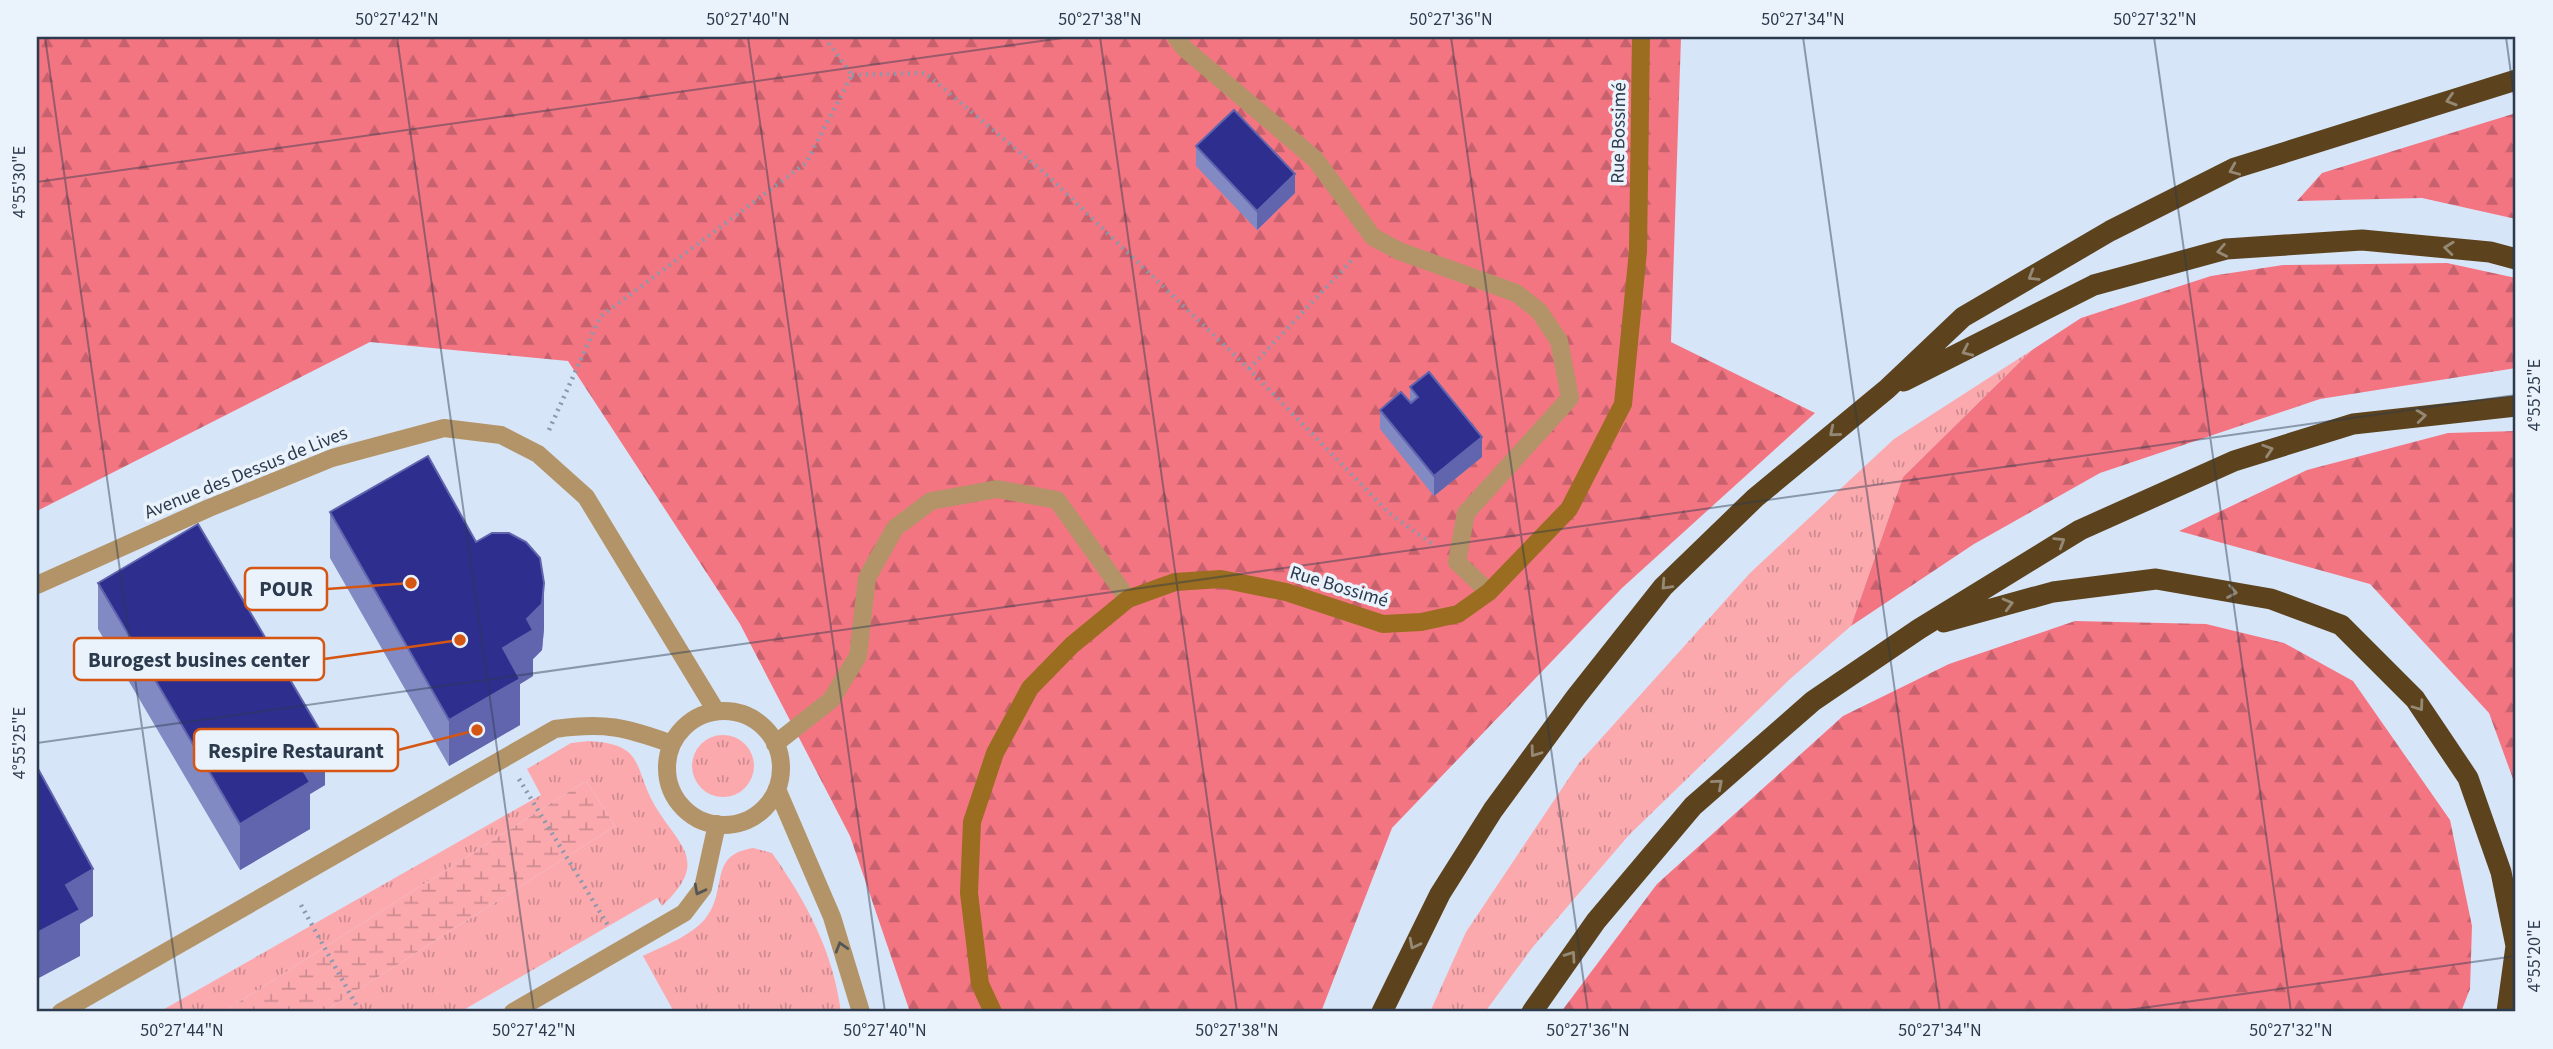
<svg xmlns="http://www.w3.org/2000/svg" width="2553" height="1049" font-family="'Source Sans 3',sans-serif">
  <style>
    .grass { fill: url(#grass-tufts) }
    .forest { fill: url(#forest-firs) }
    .wetland { fill: url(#wetland-marsh) }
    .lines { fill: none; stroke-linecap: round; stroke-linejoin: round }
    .path { stroke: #8b99ac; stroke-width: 4.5; stroke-dasharray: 2 5; stroke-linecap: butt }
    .lane { stroke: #b39468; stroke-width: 18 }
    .street { stroke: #b39468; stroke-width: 18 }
    .secondary { stroke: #9a6d20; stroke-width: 18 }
    .highway { stroke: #5c431e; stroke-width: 21 }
    .wall { fill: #828ac4 }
    .shaded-wall { fill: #6165ae }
    .building { fill: #2e2e8f; stroke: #6165ae; stroke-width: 2 }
    .oneway { stroke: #958976 }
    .oneway2 { stroke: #545555 }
    .ticks { fill: none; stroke: #2b3a4d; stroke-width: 2; stroke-opacity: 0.45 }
    .labels { text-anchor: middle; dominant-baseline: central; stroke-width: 7; stroke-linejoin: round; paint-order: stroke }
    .street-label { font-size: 19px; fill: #2b3a4d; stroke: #eaf2fb }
    .leader { fill: none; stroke: #d55612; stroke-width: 2.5 }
    .callout-dot { fill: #d55612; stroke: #eaf2fb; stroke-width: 2.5 }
    .callout { fill: #eaf2fb; stroke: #d55612; stroke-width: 2.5 }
    .callout-label { font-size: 21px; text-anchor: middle; font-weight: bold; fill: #2b3a4d }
    .neatline { fill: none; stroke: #2b3a4d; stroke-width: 2.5 }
    .ticks-label { font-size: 18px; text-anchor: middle; fill: #2b3a4d }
  </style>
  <defs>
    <pattern id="grass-tufts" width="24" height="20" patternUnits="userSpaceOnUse" patternTransform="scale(1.75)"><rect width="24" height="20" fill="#fca9ae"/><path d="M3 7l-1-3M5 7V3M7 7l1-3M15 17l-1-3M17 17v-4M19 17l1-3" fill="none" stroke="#cc8b90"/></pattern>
    <pattern id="forest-firs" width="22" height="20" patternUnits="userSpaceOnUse" patternTransform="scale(1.75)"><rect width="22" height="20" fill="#f47582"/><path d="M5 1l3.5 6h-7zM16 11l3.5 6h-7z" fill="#c6616d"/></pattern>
    <pattern id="wetland-marsh" width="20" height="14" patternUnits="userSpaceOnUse" patternTransform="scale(1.75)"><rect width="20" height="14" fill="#fca9ae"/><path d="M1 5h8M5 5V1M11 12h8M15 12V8" fill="none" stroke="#cc8b90"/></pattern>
  </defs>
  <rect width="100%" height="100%" fill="#d7e5f8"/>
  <!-- grass -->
  <path class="grass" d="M 2032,350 L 1903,477 L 1851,626 L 1790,679 L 1629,835 L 1532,948 L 1485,1012 L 1430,1012 L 1466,932 L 1579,763 L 1750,573 L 1894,439 Z
    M692 766a31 31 0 1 1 62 0a31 31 0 1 1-62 0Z
    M 589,741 C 646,744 633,768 655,806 C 680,847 710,861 662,906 L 657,898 L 460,1012 L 323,1012 L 615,826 L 586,781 L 223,1012 L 159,1012 L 541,795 L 527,769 L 571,743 Z
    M 753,848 L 772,853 C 807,903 833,951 841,1012 L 674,1012 L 643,956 C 663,946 691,936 705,919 C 729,890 707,855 753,848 Z"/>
  <!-- forest -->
  <path class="forest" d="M 37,37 L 1681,37 L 1671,342 L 1815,413 L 1622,588 L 1392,828 L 1321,1012 L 910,1012 L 850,836 L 740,624 L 568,361 L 370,342 L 37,511 Z
    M 2516,113 L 2516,219 L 2422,198 L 2297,201 L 2322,173 Z
    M 2447,263 L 2516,278 L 2516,368 L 2320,399 L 2100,473 L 1974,544 L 1851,626 L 1903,477 L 2032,350 L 2081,318 L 2211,276 L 2283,265 Z
    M 2516,431 L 2516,787 L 2489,713 L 2370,584 L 2179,531 L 2307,470 L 2448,433 Z
    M 2075,621 L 2206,624 L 2284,643 L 2353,681 L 2450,820 L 2472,926 L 2470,989 L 2461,1012 L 1561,1012 L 1657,884 L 1843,716 L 1949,664 Z"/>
  <!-- wetland -->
  <path class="wetland" d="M 586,781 L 615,826 L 323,1012 L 223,1012 Z"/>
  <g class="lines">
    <!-- path -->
    <path class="path" d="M 852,75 L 925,73 L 1047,175 L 1249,369 L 1389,513 L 1432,544
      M 1249,369 L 1354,258
      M 549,430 L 600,317 L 806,163 L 852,75 L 824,37
      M 519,779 L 609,927
      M 301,905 L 360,1012"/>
    <!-- lane -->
    <path class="lane" d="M 1176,37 L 1184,48 L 1315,159 L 1373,237 L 1399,251 L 1516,293 L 1539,311 L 1559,341 L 1570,398 L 1466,513 L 1457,562 L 1489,592
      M 777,789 L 832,917 L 861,1012
      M 513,1012 L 684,913 L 703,888 L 717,824"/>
    <!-- street -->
    <path class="street" d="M 37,585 L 209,508 L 332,458 L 444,428 L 501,435 L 538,454 L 586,497 L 716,711
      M667 768a57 57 0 1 1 114 0a57 57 0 1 1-114 0Z
      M 775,744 L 831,700 L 858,656 L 867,578 L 895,528 L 931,501 L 997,489 L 1057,500 L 1128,599
      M 61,1012 L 555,729 C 605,722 625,727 672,744"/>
    <!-- secondary -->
    <path class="secondary" d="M 993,1012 L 980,984 L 969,893 L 972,822 L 995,753 L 1030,688 L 1072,645 L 1128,599 L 1175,582 L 1221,579 L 1286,592 L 1383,624 L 1421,622 L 1458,614 L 1489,592 L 1569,509 L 1623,404 L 1638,251 L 1641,37"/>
    <!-- highway -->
    <path class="highway" d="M 1904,381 L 2094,285 L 2226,249 L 2362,240 L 2490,252 L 2516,259
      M 1944,622 L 2053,592 L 2156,579 L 2271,599 L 2341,625 L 2415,699 L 2468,778 L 2501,872 L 2516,946 L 2507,1012
      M 1382,1012 L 1440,894 L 1493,810 L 1576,697 L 1663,587 L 1755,498 L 1887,389 L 1963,317 L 2110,231 L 2235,168 L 2516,80
      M 1532,1012 L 1596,921 L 1693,806 L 1813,701 L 1919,629 L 2080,530 L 2234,461 L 2353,424 L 2516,406"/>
  </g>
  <!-- wall -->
  <path class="wall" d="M 1196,146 L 1295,193 L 1257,230 L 1196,166 Z
    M 1410,387 L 1482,457 L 1434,496 L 1380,429 L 1380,410 L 1410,403 Z
    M 330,512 L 476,542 L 544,629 L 542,650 L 533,659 L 533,676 L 520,684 L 520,725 L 449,766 L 330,558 Z
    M 98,583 L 325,785 L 310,794 L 310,829 L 240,870 L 98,629 Z"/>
  <!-- shaded-wall -->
  <path class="shaded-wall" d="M 1295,174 L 1295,193 L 1257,230 L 1257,211 Z
    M 1482,437 L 1482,457 L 1434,496 L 1434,476 Z
    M 544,583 L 544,629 L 542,650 L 533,659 L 533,676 L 520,684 L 520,725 L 449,766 L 449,720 L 503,648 L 527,619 Z
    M 325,739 L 325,785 L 310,794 L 310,829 L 240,870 L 240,824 L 295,757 Z
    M 93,869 L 93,916 L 80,924 L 80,956 L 37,979 L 37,933 L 66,885 Z"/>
  <!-- building -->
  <path class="building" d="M 1234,110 L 1295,174 L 1257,211 L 1196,146 Z
    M 1429,372 L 1482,437 L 1434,476 L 1380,410 L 1401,392 L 1411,403 L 1418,397 L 1410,387 Z
    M 428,456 L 476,542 L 492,533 L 509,533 L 526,542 L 540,558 L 544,583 L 542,604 L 527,619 L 533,630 L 503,648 L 520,679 L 449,720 L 330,512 Z
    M 198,524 L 325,739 L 295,757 L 310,782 L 240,824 L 98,583 Z
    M 37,767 L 93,869 L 66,885 L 80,910 L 37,933 Z"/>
  <!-- one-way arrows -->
  <defs><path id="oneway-chevron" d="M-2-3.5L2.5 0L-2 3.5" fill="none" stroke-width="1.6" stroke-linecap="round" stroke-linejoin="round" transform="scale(1.75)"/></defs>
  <g class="oneway">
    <use href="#oneway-chevron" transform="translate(2451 100) rotate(163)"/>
    <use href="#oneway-chevron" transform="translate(2234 170) rotate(157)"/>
    <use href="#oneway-chevron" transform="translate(2449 248) rotate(-174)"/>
    <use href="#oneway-chevron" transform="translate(2222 251) rotate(169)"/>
    <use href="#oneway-chevron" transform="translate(2033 276) rotate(149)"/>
    <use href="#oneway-chevron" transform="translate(1967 351) rotate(155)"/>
    <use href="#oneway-chevron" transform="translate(2421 416) rotate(-6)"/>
    <use href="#oneway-chevron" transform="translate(1834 432) rotate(140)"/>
    <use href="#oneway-chevron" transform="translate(2268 450) rotate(-18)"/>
    <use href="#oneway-chevron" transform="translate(2060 542) rotate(-32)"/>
    <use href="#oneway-chevron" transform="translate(1666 585) rotate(133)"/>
    <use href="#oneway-chevron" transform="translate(2232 592) rotate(10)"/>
    <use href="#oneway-chevron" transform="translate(2008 604) rotate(-15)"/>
    <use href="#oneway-chevron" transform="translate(2419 706) rotate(54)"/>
    <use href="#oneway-chevron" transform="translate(1535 752) rotate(126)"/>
    <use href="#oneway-chevron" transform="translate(1718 784) rotate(-41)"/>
    <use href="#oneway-chevron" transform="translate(1414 944) rotate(117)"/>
    <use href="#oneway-chevron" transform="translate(1571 956) rotate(-55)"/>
  </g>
  <g class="oneway2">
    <use href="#oneway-chevron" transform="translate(699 890) rotate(118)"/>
    <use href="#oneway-chevron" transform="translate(841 947) rotate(-107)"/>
  </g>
  <!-- ticks -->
  <path class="ticks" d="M 45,37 L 182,1012M 397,37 L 534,1012M 748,37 L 885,1012M 1100,37 L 1237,1012M 1451,37 L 1588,1012M 1803,37 L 1940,1012M 2154,37 L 2291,1012M 2506,37 L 2516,111M 37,182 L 1070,37M 37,743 L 2516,395M 2113,1012 L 2516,956"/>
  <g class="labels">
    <!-- street labels -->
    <g class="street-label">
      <text transform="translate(1619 133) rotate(-89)">Rue Bossimé</text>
      <text transform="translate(246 473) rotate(-22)">Avenue des Dessus de Lives</text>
      <text transform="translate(1339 587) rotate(17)">Rue Bossimé</text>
    </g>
  </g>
  <!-- callouts -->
  <path class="leader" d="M411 583L327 589M460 640L324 659M477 730L398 750"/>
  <g class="callout-dot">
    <circle cx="411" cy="583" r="7"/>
    <circle cx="460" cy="640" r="7"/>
    <circle cx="477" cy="730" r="7"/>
  </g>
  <g class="callout">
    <rect x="245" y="568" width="82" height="42" rx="7"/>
    <rect x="74" y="638" width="250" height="42" rx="7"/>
    <rect x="194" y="729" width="204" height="42" rx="7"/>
  </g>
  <g class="callout-label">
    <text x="286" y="596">POUR</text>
    <text x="199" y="667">Burogest busines center</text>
    <text x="296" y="758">Respire Restaurant</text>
  </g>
  <!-- border -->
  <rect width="2553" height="1049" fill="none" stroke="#eaf2fb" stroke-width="77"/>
  <rect x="38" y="38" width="2476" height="972" class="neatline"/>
  <g class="ticks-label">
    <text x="397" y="25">50°27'42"N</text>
    <text x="748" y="25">50°27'40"N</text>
    <text x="1100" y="25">50°27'38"N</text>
    <text x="1451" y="25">50°27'36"N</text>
    <text x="1803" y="25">50°27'34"N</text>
    <text x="2155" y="25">50°27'32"N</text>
    <text transform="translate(19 182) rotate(-90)" y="6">4°55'30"E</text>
    <text transform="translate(2534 395) rotate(-90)" y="6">4°55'25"E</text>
    <text transform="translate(19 743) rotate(-90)" y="6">4°55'25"E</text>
    <text transform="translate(2534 956) rotate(-90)" y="6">4°55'20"E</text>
    <text x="182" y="1036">50°27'44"N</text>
    <text x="534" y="1036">50°27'42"N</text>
    <text x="885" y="1036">50°27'40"N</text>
    <text x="1237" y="1036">50°27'38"N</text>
    <text x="1588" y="1036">50°27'36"N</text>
    <text x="1940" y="1036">50°27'34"N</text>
    <text x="2291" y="1036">50°27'32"N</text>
  </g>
</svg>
